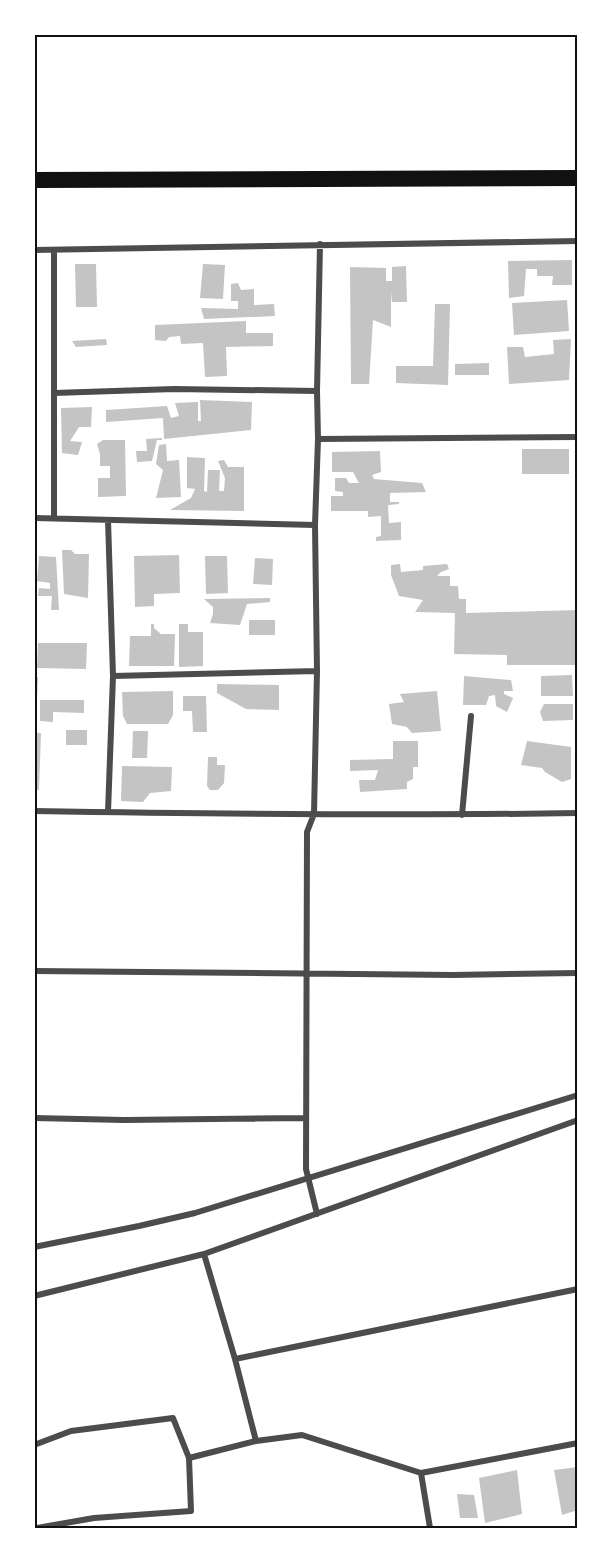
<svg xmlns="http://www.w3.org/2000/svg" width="612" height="1563" font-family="'Archivo Narrow',sans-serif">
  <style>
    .building { fill: #c4c4c4 }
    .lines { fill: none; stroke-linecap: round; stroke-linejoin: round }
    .minor { stroke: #4c4c4c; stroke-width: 6 }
    .trunk { stroke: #111; stroke-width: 16 }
    .neatline { fill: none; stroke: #111; stroke-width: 2 }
  </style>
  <rect width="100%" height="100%" fill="#fff"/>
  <!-- building -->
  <path class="building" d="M 572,260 L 572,285 L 552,285 L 553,276 L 537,276 L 537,269 L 526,269 L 524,296 L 509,298 L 508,261 Z
    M 75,264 L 96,264 L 97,307 L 76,307 Z
    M 203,264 L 225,265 L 223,299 L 200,298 Z
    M 406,266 L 407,302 L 392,302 L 391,292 L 391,327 L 373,320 L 369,384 L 351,384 L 350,267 L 386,268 L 386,281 L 392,281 L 392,267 Z
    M 238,283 L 241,290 L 254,289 L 254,305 L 274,304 L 275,316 L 204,319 L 201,308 L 238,309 L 238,301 L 231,301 L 231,284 Z
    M 567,300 L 569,331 L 514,335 L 512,303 Z
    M 435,304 L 450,304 L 448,385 L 396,383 L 396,366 L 433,366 Z
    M 246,321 L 246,333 L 273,333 L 273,346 L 226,347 L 227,376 L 205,377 L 203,343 L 181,344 L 180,336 L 169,337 L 166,341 L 155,340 L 155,325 Z
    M 106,339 L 107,345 L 76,347 L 72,341 Z
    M 571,339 L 569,380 L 509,384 L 507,347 L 523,347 L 525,357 L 554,354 L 553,340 Z
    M 489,363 L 489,375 L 455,375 L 455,364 Z
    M 200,400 L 252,402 L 251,430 L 164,439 L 163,418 L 106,422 L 106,410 L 167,406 L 171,418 L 179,416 L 175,403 L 198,402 L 198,421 L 201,421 Z
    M 92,407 L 91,427 L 79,427 L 70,441 L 82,442 L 78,455 L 62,453 L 61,408 Z
    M 162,438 L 162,440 L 157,440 L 152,461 L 137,462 L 136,451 L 147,451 L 146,439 Z
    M 103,440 L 125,440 L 126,496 L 98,497 L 98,478 L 110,478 L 110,466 L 100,466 L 100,454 L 97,444 Z
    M 166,444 L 167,461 L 179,460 L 181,497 L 156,498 L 163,470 L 156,464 L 159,445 Z
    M 522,449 L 569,449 L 569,474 L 522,474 Z
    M 380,451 L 381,472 L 372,475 L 374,479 L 422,483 L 426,492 L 390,493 L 390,502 L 399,502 L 399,504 L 388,505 L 389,523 L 401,522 L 401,540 L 376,541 L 376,537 L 381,536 L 381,516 L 368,517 L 368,511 L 331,511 L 331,496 L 343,496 L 343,492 L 335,491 L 335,478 L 346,478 L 349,483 L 359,483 L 353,472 L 332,472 L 332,452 Z
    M 187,457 L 205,458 L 204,491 L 207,492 L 208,470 L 220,470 L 219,491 L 224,491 L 225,478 L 218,461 L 224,460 L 228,467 L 244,467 L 244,511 L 170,510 L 191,498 L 195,489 L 187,488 Z
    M 62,550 L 71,550 L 75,554 L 89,554 L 88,598 L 64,594 Z
    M 179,555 L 180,593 L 154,594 L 154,606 L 135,607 L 134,556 Z
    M 39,556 L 56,557 L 59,610 L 51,610 L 52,596 L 38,596 L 39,588 L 50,589 L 50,583 L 37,581 Z
    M 205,556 L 227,556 L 228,593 L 206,594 Z
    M 255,558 L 273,559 L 272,585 L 253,584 Z
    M 400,564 L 401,572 L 423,570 L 423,566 L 447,564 L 449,569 L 441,572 L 437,576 L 450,576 L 450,586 L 458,586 L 459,599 L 466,599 L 466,613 L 578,610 L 578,665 L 507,665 L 507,655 L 454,654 L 455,613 L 415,612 L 423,600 L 399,596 L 391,575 L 391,565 Z
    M 270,598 L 270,602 L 247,604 L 240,625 L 210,623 L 213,614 L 213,607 L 204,599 Z
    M 249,620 L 275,620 L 275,635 L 249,635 Z
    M 151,624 L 154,624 L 154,628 L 161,634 L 175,634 L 174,666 L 129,666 L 130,636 L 151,636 Z
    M 179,624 L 188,624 L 188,632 L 203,632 L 203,666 L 179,667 Z
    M 38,643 L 87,643 L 86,669 L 37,668 Z
    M 572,675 L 573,696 L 541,696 L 541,676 Z
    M 464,676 L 511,680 L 513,691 L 504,691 L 504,694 L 513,698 L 507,712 L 496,706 L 495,695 L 489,696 L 486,705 L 463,705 Z
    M 34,677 L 38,677 L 36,720 L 34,719 Z
    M 217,684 L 279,685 L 279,710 L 246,709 L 217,693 Z
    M 173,691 L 173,715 L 168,724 L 127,724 L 123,716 L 122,692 Z
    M 437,691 L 441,731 L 412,733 L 407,727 L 392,724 L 389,704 L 404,702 L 400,694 Z
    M 183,696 L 206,696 L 207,732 L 193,732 L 192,711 L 183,711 Z
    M 40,700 L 84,700 L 84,713 L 53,712 L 53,722 L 40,721 Z
    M 544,704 L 573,704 L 573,720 L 543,721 L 540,712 Z
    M 66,730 L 87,730 L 87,745 L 66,745 Z
    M 133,731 L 148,731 L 147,758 L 132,758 Z
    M 34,733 L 41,733 L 39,790 L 34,789 Z
    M 393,741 L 418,741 L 418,767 L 413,767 L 413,779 L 407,782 L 407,789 L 360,792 L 359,780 L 375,780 L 378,770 L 350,771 L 350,760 L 393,759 Z
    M 527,741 L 571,747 L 571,779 L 562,782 L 545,772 L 542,768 L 521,765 Z
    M 208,757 L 217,757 L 217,765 L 225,765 L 224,783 L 218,790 L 210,790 L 207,786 Z
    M 122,766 L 172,767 L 171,791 L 150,793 L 143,802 L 121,801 Z
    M 578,1467 L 578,1510 L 562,1515 L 554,1470 Z
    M 517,1470 L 522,1514 L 485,1523 L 479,1478 Z
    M 457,1494 L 474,1495 L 478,1518 L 460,1518 Z"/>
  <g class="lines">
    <!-- minor -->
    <path class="minor" d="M 34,250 L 578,241
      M 54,250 L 54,518
      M 54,393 L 174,389 L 317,391
      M 318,439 L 578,437
      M 34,518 L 315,525
      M 108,520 L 113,676 L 108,812
      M 113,676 L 317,671
      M 34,811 C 216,814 396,816 578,813
      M 462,815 L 471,716
      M 34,971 L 453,975 L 578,973
      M 34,1118 L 124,1120 L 306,1118
      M 317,1214 L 306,1169 L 307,832 L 314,814 L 317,671 L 315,525 L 318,439 L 317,391 L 320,244
      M 34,1247 L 139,1226 L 195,1213 L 578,1095
      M 204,1254 L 235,1359 L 256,1441
      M 34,1296 L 204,1254 L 578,1120
      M 235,1359 L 578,1289
      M 34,1445 L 71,1431 L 173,1418 L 189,1458 L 191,1511 L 94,1518 L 37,1528
      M 189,1458 L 256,1441 L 302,1435 L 421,1473 L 578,1443
      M 421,1473 L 430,1528"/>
    <!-- trunk -->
    <path class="trunk" d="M 34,180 L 578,178"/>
  </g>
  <!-- border -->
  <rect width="612" height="1563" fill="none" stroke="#ffffff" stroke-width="72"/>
  <rect x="36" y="36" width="540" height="1491" class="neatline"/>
</svg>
